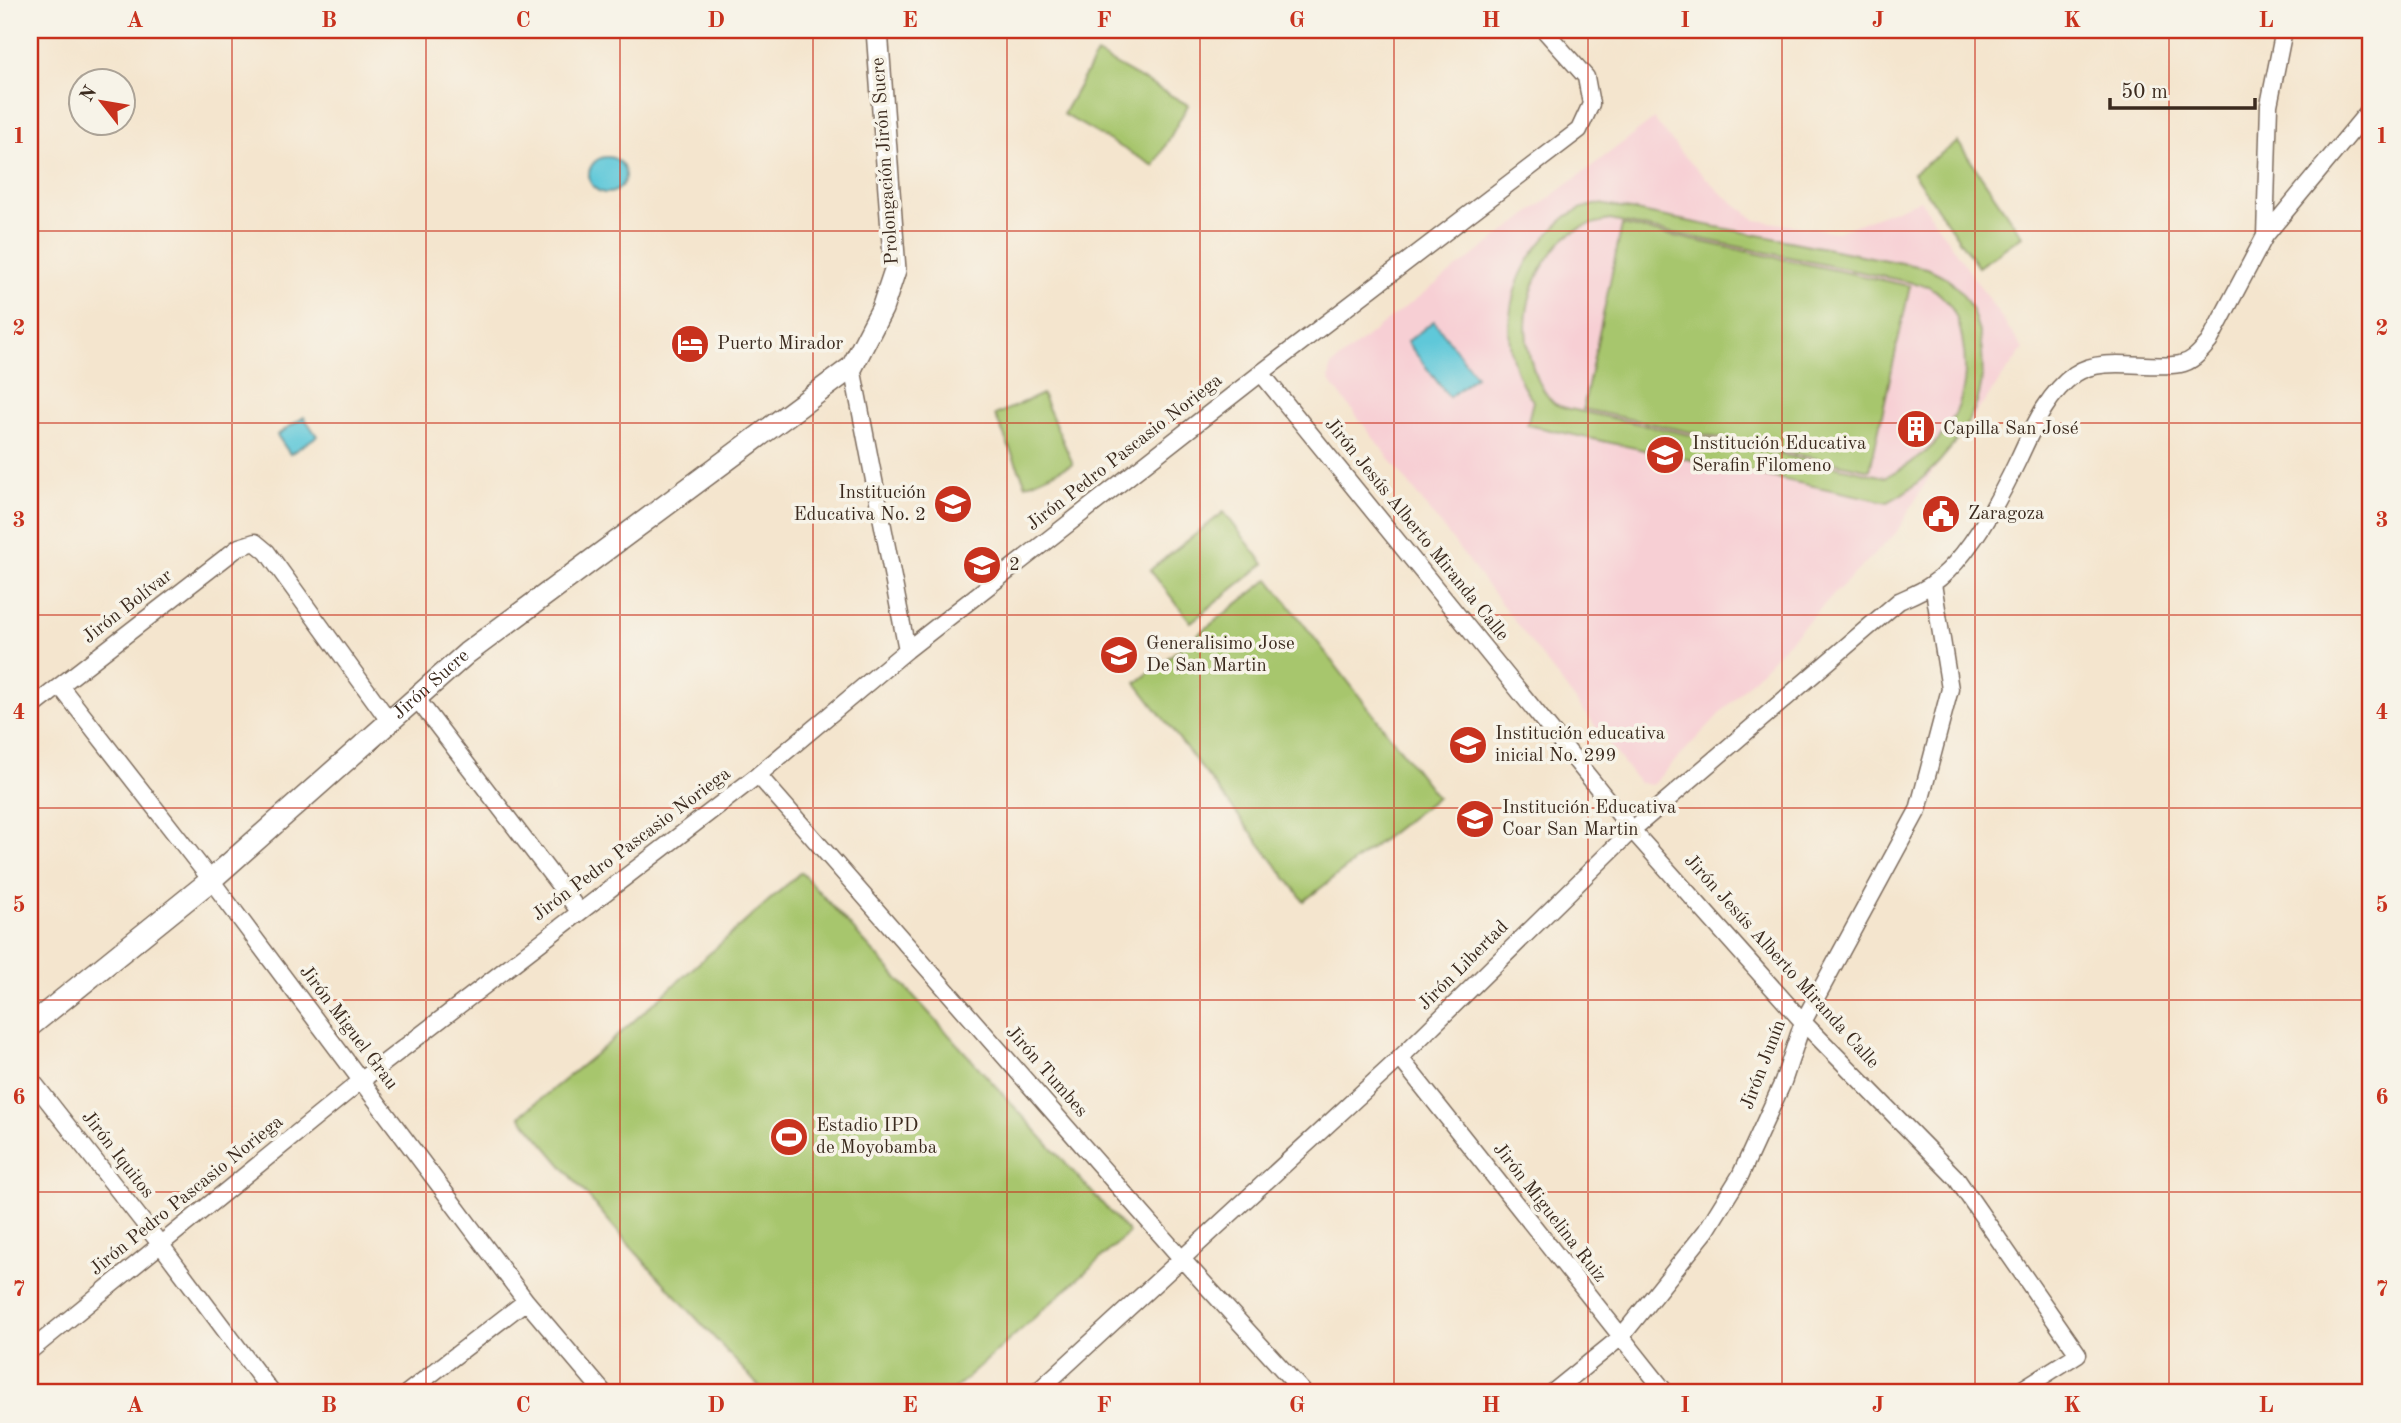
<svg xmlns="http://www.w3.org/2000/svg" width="2401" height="1423" font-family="'Old Standard TT',serif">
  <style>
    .built { fill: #f7cfd4 }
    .green { fill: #a7c66d; stroke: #717846; stroke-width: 2; fill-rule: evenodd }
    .water { fill: #5ec8d9; stroke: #4c797c; stroke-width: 2 }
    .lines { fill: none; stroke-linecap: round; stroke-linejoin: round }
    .street-casing { stroke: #7c6b5c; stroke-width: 19 }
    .secondary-casing { stroke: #7c6b5c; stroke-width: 24 }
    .street { stroke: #fff; stroke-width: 16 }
    .secondary { stroke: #fff; stroke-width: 21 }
    .grid { fill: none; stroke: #c8321e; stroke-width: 2; stroke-opacity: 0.55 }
    .labels { text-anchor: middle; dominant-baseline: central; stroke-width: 7; stroke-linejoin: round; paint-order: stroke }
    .street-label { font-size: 19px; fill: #3b2a1e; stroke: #f7f3e8 }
    .poi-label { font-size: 19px; fill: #3b2a1e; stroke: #f7f3e8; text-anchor: start }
    .neatline { fill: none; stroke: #c8321e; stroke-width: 2.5 }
    .grid-label { font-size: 23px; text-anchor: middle; font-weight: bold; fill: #c8321e }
  </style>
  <rect width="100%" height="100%" fill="#f7f3e8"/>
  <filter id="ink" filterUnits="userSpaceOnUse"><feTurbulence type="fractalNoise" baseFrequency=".0143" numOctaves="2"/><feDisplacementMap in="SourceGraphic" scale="14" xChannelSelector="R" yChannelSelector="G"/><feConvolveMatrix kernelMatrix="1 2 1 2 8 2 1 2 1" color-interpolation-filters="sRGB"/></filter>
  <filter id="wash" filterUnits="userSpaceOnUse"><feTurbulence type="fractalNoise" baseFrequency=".00686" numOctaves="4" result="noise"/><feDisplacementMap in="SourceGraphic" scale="28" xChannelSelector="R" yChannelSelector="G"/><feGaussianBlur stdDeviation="1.57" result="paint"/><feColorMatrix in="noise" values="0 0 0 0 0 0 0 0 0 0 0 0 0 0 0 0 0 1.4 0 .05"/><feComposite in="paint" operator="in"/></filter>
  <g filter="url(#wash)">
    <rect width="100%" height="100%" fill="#f4e5ce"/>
    <!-- built -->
    <path class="built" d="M 1654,119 L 1681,153 L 1720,192 L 1756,220 L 1837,232 L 1920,200 L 2023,349 L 1929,477 L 1896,533 L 1835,593 L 1653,784 L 1639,783 L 1329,380 L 1331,366 L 1383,324 Z"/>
    <!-- green -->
    <path class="green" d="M 1097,54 L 1188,105 L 1154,166 L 1063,114 Z
      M 1958,142 L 2022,236 L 1978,267 L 1913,173 Z
      M 1600,204 L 1927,268 C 1933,271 1941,274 1946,278 C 1982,302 1991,370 1975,407 C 1959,445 1924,484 1888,502 L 1527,425 L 1533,401 C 1495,350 1505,282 1546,237 C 1555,227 1563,218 1574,212 C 1582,207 1592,206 1600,204 ZM 1610,220 L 1928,286 C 1949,298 1958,315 1962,338 C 1975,404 1945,450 1885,477 L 1570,409 C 1566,408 1559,406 1555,404 C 1548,399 1543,389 1539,382 C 1520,343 1522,300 1545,263 C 1551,255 1557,244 1565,238 C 1578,227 1594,223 1610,220 Z
      M 1622,225 L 1910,286 L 1870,470 L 1583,409 Z
      M 1042,394 L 1073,464 L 1026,485 L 995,415 Z
      M 1224,512 L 1264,564 L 1191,622 L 1150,570 Z
      M 1269,579 L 1437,797 L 1304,901 L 1136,683 Z
      M 801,872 L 1129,1233 L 950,1393 L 765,1393 L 630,1246 L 520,1116 L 609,1043 Z"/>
    <!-- water -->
    <path class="water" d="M589 175a18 18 0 1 1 36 0a18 18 0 1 1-36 0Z
      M 1434,321 L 1476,376 L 1449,397 L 1407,342 Z
      M 304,417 L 317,436 L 290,454 L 277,435 Z"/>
  </g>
  <g filter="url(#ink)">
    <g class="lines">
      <defs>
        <path id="street" d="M 2265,236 L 2269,105 L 2284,30
          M 852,367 L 907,650
          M 1261,373 L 1632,830 L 1803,1022 L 1956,1178 L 2078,1354 L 2016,1393
          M 60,686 L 211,880 L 526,1301 L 604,1393
          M 417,699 L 579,911
          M 30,709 L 239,547 L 255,542 L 267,552 L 390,722
          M 758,775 L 1181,1258 L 1304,1393
          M 1400,1058 L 1666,1393
          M 30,1078 L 161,1245 L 272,1393
          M 30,1351 L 362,1080 L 758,775 L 907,650 L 1261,373 L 1579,130 L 1591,104 L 1586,77 L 1544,30
          M 407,1393 L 526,1301
          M 1036,1393 L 1400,1058 L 1632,830 L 1899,601 C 1910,596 1923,591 1932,584 C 1968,560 2001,496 2019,458 C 2033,428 2047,394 2075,374 C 2103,355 2148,370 2180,364 C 2193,362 2201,351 2209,342 L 2265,236 L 2371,108
          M 1552,1393 L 1621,1337 L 1706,1231 L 1740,1176 L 1783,1082 L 1803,1022 L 1918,810 L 1950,689 L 1933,584"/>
        <g id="secondary">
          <path id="s1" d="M 30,1026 L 211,880 L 467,653 L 852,367 L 882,309 L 895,270 L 877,30"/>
        </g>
      </defs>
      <!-- street casing -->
      <use href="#street" class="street-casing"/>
      <!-- secondary casing -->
      <use href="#secondary" class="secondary-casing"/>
      <!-- street -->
      <use href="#street" class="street"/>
      <!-- secondary -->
      <use href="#secondary" class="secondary"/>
    </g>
  </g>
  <!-- grid -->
  <path class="grid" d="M 232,30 L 232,1393M 426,30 L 426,1393M 620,30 L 620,1393M 813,30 L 813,1393M 1007,30 L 1007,1393M 1200,30 L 1200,1393M 1394,30 L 1394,1393M 1588,30 L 1588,1393M 1782,30 L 1782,1393M 1975,30 L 1975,1393M 2169,30 L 2169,1393M 30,231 L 2371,231M 30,423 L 2371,423M 30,615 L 2371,615M 30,808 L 2371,808M 30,1000 L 2371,1000M 30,1192 L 2371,1192"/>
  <!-- icons -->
  <defs>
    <symbol id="hotel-disc" viewBox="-11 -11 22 22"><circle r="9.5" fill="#c8321e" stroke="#f7f3e8"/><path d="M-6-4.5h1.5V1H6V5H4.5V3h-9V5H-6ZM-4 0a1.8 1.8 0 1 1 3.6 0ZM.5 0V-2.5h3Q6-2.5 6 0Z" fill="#fff"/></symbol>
    <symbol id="building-disc" viewBox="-11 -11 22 22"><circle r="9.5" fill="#c8321e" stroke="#f7f3e8"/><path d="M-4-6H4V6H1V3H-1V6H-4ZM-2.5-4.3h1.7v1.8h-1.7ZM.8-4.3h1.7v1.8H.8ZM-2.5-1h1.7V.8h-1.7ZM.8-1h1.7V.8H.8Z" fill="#fff"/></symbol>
    <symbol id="school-disc" viewBox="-11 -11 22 22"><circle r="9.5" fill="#c8321e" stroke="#f7f3e8"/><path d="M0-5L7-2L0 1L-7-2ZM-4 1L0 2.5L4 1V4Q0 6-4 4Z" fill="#fff"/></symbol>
    <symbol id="civic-disc" viewBox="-11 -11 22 22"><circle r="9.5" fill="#c8321e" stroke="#f7f3e8"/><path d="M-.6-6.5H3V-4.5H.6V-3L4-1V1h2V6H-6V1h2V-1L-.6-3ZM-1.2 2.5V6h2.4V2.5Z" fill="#fff"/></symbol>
    <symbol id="stadium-disc" viewBox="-11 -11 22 22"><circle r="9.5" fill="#c8321e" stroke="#f7f3e8"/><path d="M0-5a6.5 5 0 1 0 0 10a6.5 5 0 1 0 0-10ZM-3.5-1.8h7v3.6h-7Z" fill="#fff"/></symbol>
  </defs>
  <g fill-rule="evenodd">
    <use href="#hotel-disc" x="668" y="322" width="44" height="44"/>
    <use href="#building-disc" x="1894" y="407" width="44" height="44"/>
    <use href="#school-disc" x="1643" y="433" width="44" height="44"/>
    <use href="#school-disc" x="931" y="482" width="44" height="44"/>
    <use href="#civic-disc" x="1919" y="492" width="44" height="44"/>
    <use href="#school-disc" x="960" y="543" width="44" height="44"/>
    <use href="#school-disc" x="1097" y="633" width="44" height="44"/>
    <use href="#school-disc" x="1446" y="723" width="44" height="44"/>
    <use href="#school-disc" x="1453" y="797" width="44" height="44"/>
    <use href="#stadium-disc" x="767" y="1115" width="44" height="44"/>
  </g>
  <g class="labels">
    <!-- street labels -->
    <g class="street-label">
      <text transform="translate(886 161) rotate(-94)">Prolongación Jirón Sucre</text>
      <text transform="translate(1125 453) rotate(-38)">Jirón Pedro Pascasio Noriega</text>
      <text transform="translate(1416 530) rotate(51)">Jirón Jesús Alberto Miranda Calle</text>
      <text transform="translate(128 607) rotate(-38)">Jirón Bolívar</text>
      <text stroke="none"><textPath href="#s1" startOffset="527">Jirón Sucre</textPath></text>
      <text transform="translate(632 845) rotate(-37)">Jirón Pedro Pascasio Noriega</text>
      <text transform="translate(1781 962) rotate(48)">Jirón Jesús Alberto Miranda Calle</text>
      <text transform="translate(1464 966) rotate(-45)">Jirón Libertad</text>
      <text transform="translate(348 1028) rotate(53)">Jirón Miguel Grau</text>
      <text transform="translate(1764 1065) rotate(-69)">Jirón Junín</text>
      <text transform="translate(1046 1072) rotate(49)">Jirón Tumbes</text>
      <text transform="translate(117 1155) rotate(52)">Jirón Iquitos</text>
      <text transform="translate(187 1196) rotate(-39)">Jirón Pedro Pascasio Noriega</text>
      <text transform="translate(1549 1213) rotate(52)">Jirón Miguelina Ruiz</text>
    </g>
    <!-- poi labels -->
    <g class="poi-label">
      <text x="717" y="344">Puerto Mirador</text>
      <text x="1943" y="429">Capilla San José</text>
      <text x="1692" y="444">Institución Educativa<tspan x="1692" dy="22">Serafin Filomeno</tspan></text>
      <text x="926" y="493" text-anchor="end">Institución<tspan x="926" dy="22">Educativa No. 2</tspan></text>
      <text x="1968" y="514">Zaragoza</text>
      <text x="1009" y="565">2</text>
      <text x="1146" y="644">Generalisimo Jose<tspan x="1146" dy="22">De San Martin</tspan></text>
      <text x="1495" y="734">Institución educativa<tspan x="1495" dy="22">inicial No. 299</tspan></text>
      <text x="1502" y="808">Institución Educativa<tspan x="1502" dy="22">Coar San Martin</tspan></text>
      <text x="816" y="1126">Estadio IPD<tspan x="816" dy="22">de Moyobamba</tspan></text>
    </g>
  </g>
  <!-- margin -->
  <rect width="2401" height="1423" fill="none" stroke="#f7f3e8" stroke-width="77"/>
  <!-- north arrow -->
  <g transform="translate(102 102) rotate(301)"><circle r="33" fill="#f7f3e8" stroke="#aca397" stroke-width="2"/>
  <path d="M0-5L12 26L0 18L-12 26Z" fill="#c8321e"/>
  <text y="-10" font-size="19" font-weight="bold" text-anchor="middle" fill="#3b2a1e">N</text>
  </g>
  <!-- scale -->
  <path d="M2110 98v10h145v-10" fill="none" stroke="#3b2a1e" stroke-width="3.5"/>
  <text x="2121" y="98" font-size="21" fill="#3b2a1e" stroke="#f7f3e8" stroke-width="5" paint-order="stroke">50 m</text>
  <rect x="38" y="38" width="2324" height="1346" class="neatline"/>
  <g class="grid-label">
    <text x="135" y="27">A</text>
    <text x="329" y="27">B</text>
    <text x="523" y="27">C</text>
    <text x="716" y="27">D</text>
    <text x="910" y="27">E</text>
    <text x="1104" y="27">F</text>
    <text x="1297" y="27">G</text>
    <text x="1491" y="27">H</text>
    <text x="1685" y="27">I</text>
    <text x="1878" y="27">J</text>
    <text x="2072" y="27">K</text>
    <text x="2266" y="27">L</text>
    <text x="19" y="143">1</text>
    <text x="2382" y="143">1</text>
    <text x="19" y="335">2</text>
    <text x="2382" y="335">2</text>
    <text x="19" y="527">3</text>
    <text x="2382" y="527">3</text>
    <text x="19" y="719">4</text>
    <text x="2382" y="719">4</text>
    <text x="19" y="912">5</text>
    <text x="2382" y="912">5</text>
    <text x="19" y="1104">6</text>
    <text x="2382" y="1104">6</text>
    <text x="19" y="1296">7</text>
    <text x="2382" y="1296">7</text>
    <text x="135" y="1412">A</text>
    <text x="329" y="1412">B</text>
    <text x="523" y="1412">C</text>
    <text x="716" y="1412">D</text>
    <text x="910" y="1412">E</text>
    <text x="1104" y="1412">F</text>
    <text x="1297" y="1412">G</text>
    <text x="1491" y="1412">H</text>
    <text x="1685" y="1412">I</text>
    <text x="1878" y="1412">J</text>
    <text x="2072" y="1412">K</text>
    <text x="2266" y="1412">L</text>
  </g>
</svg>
